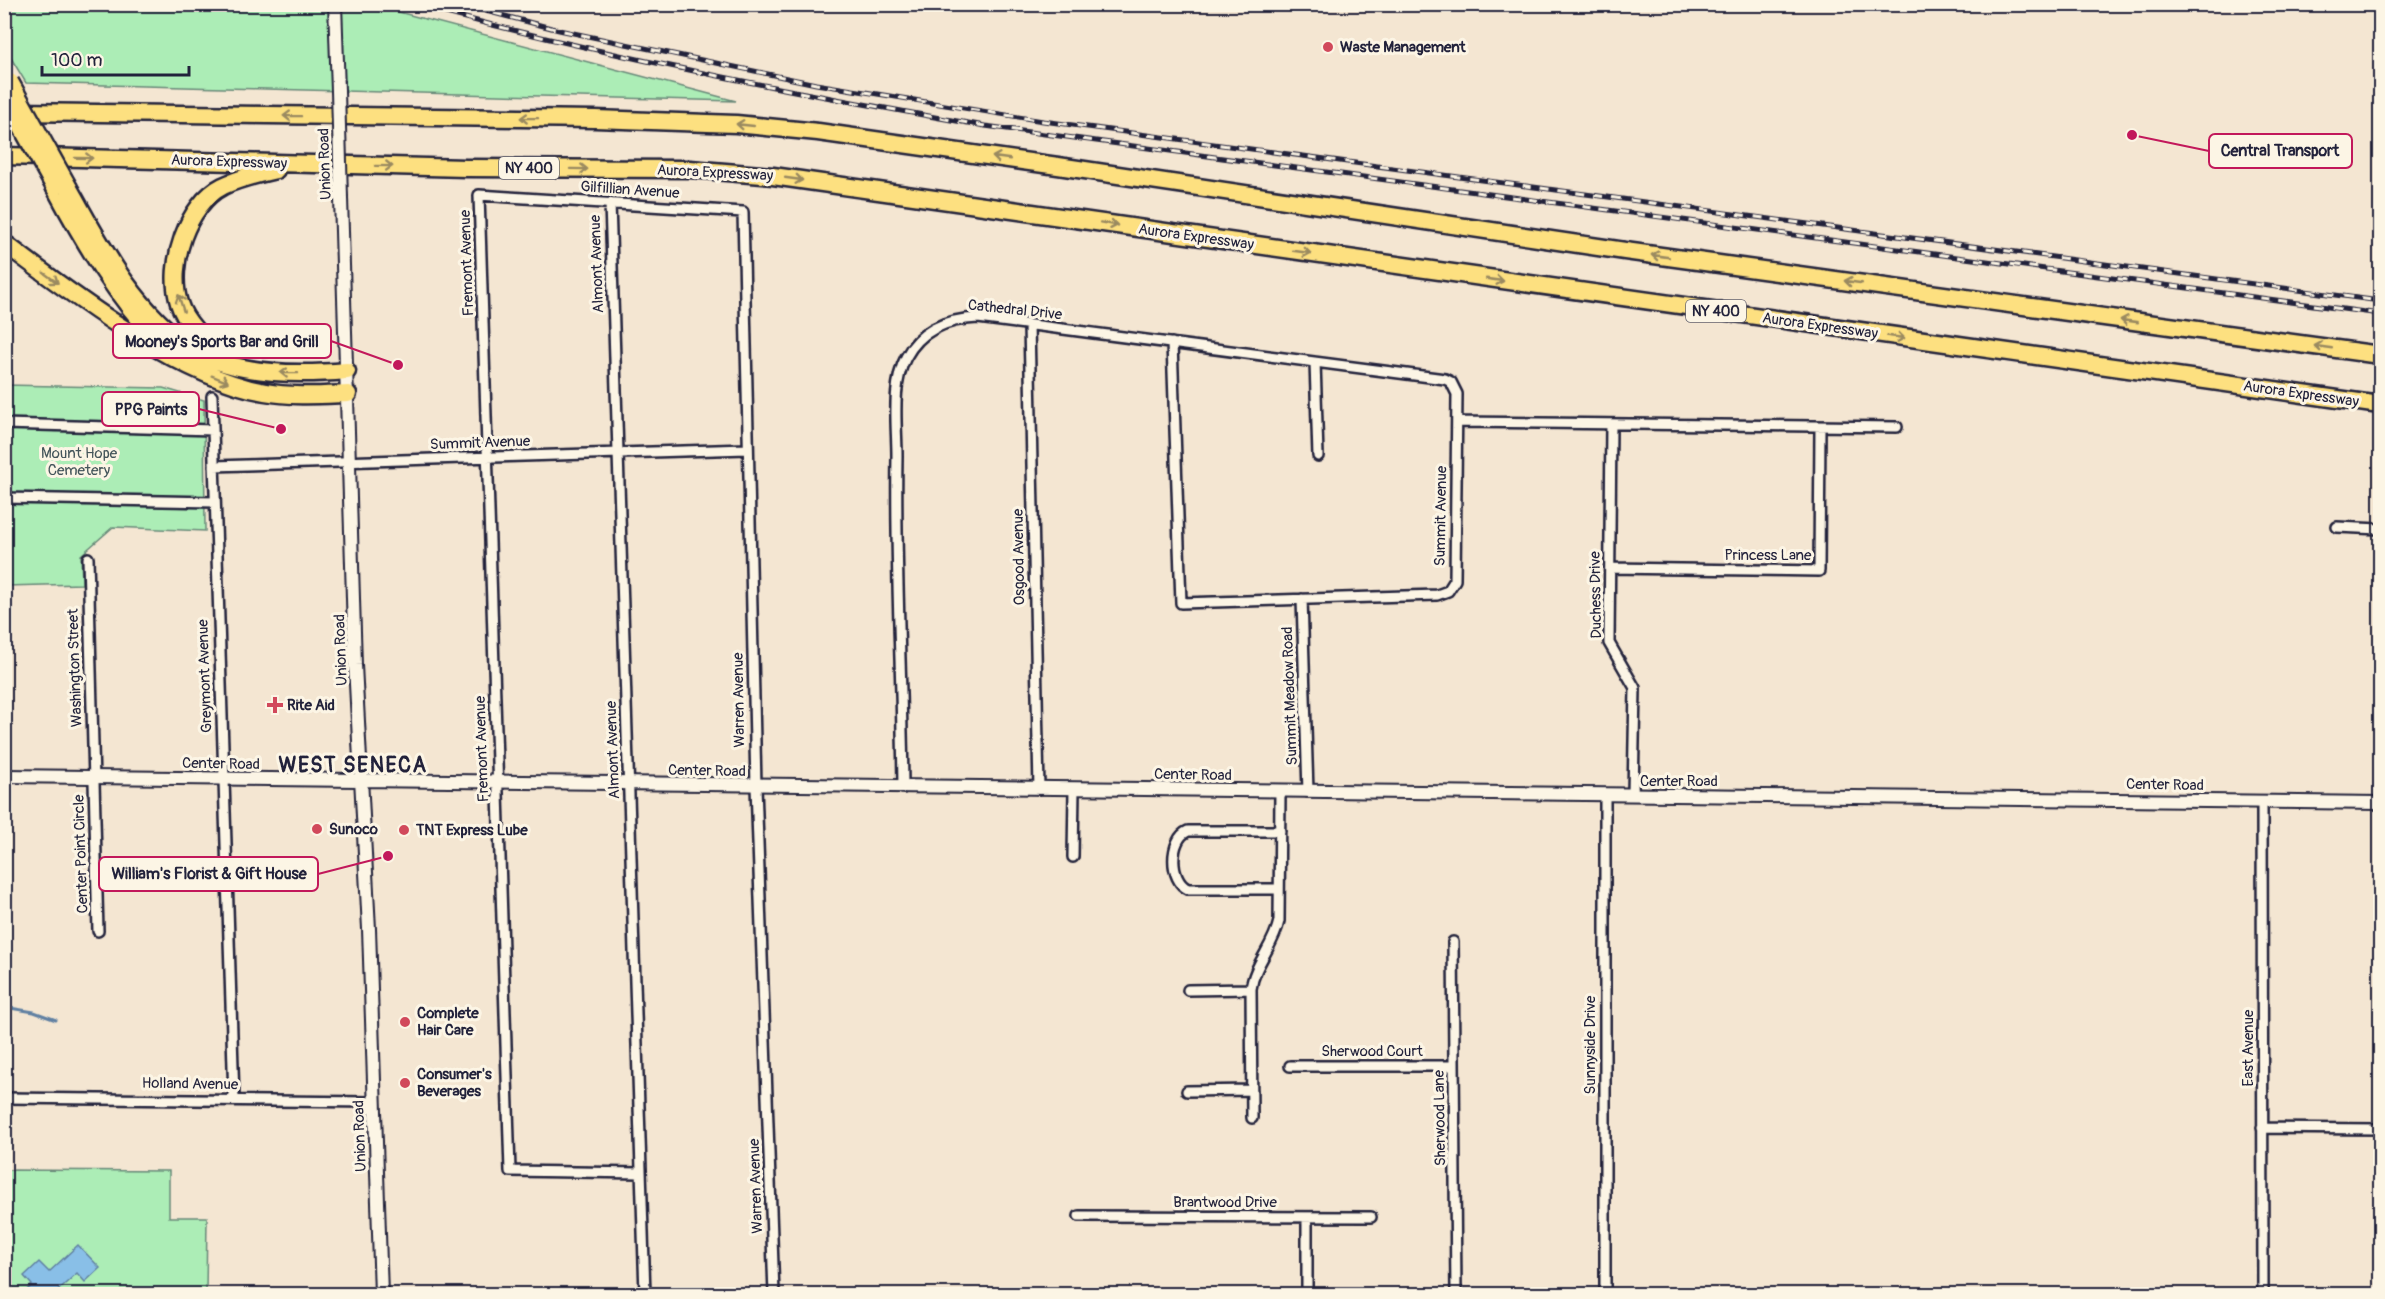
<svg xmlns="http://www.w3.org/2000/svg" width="2385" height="1299" font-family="Pangolin,sans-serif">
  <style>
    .green { fill: #acedb6; stroke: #678878; stroke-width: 1.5 }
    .water { fill: #89bfe7; stroke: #6080a2; stroke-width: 1.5 }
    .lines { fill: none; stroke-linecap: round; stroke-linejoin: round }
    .stream { stroke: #6080a2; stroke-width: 3 }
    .minor-casing { stroke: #22223b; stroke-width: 14 }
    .secondary-casing { stroke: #22223b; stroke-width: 16 }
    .motorway-casing { stroke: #22223b; stroke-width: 21 }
    .minor { stroke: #fcf5e5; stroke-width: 9 }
    .secondary { stroke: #fcf5e5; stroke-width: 12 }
    .motorway { stroke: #fde080; stroke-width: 16 }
    .rail-casing { stroke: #22223b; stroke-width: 5 }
    .rail { stroke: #fcf5e5; stroke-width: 3; stroke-dasharray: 9; stroke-linecap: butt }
    .secondary-bridge-casing { stroke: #22223b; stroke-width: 16; stroke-linecap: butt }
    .motorway-bridge-casing { stroke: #22223b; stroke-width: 21; stroke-linecap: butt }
    .secondary-bridge { stroke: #fcf5e5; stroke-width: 12 }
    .motorway-bridge { stroke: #fde080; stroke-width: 16 }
    .oneway { stroke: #9a8a61 }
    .poi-dot { fill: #d1495b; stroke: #fcf5e5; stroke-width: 2 }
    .labels { text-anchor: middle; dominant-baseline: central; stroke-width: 6; stroke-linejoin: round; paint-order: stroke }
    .shield { fill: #fcf5e5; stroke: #63616e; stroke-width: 1.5 }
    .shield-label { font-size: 14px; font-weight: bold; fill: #22223b }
    .poi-label { font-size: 15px; font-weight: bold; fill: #22223b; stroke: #fcf5e5; text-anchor: start }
    .street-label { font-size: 15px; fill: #22223b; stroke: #fcf5e5 }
    .park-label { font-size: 15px; fill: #44555a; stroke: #fcf5e5 }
    .district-label { font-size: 21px; font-weight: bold; letter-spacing: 1.5px; fill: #22223b; stroke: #fcf5e5 }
    .leader { fill: none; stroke: #c2185b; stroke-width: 2 }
    .callout-dot { fill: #c2185b; stroke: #fcf5e5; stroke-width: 2 }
    .callout { fill: #fcf5e5; stroke: #c2185b; stroke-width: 2 }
    .callout-label { font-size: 16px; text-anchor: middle; font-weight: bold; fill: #22223b }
  </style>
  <rect width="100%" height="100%" fill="#f4e6d2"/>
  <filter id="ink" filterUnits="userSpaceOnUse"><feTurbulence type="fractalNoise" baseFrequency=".0167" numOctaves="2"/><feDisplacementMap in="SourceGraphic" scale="12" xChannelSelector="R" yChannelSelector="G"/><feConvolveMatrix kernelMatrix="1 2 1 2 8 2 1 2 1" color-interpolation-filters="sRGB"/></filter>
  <g filter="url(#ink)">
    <!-- green -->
    <path class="green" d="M 4,5 L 372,5 L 736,101 L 26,83 L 5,48 Z
      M 4,385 L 163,388 L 204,400 L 205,531 L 113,527 L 81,555 L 82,584 L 5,586 Z
      M 5,1170 L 169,1171 L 169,1217 L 207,1217 L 206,1294 L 5,1294 Z"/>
    <!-- water -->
    <path class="water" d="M 78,1245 L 100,1268 L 85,1282 L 77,1273 L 54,1294 L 23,1294 L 32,1285 L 24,1276 L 39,1262 L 49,1272 Z"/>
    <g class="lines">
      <!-- stream -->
      <path class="stream" d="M 4,1007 L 34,1012 L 56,1020"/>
      <defs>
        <path id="minor" d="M 610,203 L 645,1294
          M 1029,325 L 1039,789
          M 1315,362 L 1318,456
          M 212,396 L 234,1099
          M 1457,422 L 1897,427
          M 4,424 L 213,430
          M 1611,424 L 1609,643 L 1635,688 L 1633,795
          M 214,466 L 747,449
          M 4,498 L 215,502
          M 2337,527 L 2380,529
          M 88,558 L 98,931
          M 1610,568 L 1819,571 L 1820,427
          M 1302,599 L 1308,792
          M 903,788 C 902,677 895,566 897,456 C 897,425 891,385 906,357 C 921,329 948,319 978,318 L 1445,379 L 1451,382 L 1457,394 L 1455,580 L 1448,591 L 1437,595 L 1181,603 L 1172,343
          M 1605,795 L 1605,1294
          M 2262,801 L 2263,1294
          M 1073,857 L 1074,789
          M 1279,889 L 1188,889 C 1169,881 1169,839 1188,831 L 1280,831
          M 1453,942 L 1456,1294
          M 1188,990 L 1251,989
          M 1290,1066 L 1454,1066
          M 1187,1091 L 1252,1090
          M 4,1098 L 374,1102
          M 1252,1118 L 1251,989 C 1254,964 1274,946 1279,921 L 1280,791
          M 2262,1128 L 2380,1129
          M 641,1173 L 510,1171 L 479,195 L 743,212 L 756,786 L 774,1294
          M 1079,1216 L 1371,1217
          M 1307,1217 L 1307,1294"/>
        <path id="secondary" d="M 335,4 L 338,91
          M 341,198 L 355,665 L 369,929 L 381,1294
          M 4,776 L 2380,803"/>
        <path id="motorway" d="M 16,112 L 595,119 L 736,124 L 818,132 L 1058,166 L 1625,251 L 2380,355
          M 4,156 L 466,168 L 690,169 L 773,176 L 2380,405
          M 55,188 C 84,242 116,297 159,341
          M 69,188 C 101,246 136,314 194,350 C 236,376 300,375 347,371
          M 4,243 C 73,295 180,378 265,392 C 292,397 321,395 348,394
          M 225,359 C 209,344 185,324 179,303 C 167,265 187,204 223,186 C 240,178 258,174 276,170"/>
      </defs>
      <!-- minor casing -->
      <use href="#minor" class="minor-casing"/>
      <!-- secondary casing -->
      <use href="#secondary" class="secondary-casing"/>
      <!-- motorway casing -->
      <use href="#motorway" class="motorway-casing"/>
      <!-- minor -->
      <use href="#minor" class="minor"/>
      <!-- secondary -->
      <use href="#secondary" class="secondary"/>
      <!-- motorway -->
      <use href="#motorway" class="motorway"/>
      <defs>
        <path id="rail" d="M 413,4 C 601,56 793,92 985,126 L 2380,314
          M 459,4 L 559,30 L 816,84 L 1043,121 L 2380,301"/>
      </defs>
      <!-- rail casing -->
      <use href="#rail" class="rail-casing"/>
      <!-- rail -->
      <use href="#rail" class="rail"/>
      <defs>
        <path id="secondary-bridge" d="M 338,91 L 341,198"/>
        <path id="motorway-bridge" d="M 10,82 L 69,188
          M 12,110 L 55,188"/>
      </defs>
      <!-- secondary-bridge casing -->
      <use href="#secondary-bridge" class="secondary-bridge-casing"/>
      <!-- motorway-bridge casing -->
      <use href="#motorway-bridge" class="motorway-bridge-casing"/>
      <!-- secondary-bridge -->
      <use href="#secondary-bridge" class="secondary-bridge"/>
      <!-- motorway-bridge -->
      <use href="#motorway-bridge" class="motorway-bridge"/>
    </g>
    <!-- one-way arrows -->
    <defs><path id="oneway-shaft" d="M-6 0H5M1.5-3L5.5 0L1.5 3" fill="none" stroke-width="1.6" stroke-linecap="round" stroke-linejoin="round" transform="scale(1.5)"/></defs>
    <g class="oneway">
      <use href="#oneway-shaft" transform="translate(292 116) rotate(-179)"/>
      <use href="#oneway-shaft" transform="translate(529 118) rotate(-179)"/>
      <use href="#oneway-shaft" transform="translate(745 125) rotate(-174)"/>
      <use href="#oneway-shaft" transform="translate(84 158) rotate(1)"/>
      <use href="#oneway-shaft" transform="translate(1001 158) rotate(-172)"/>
      <use href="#oneway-shaft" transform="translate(384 166) rotate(1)"/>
      <use href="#oneway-shaft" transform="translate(579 169) rotate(1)"/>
      <use href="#oneway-shaft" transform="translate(794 179) rotate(8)"/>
      <use href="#oneway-shaft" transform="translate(1109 224) rotate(10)"/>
      <use href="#oneway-shaft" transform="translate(1302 252) rotate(8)"/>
      <use href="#oneway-shaft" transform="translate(1660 256) rotate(-172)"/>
      <use href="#oneway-shaft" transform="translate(51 278) rotate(36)"/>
      <use href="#oneway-shaft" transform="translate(1495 280) rotate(8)"/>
      <use href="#oneway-shaft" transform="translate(1853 282) rotate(-172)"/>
      <use href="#oneway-shaft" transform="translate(181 303) rotate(-108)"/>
      <use href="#oneway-shaft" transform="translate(2129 321) rotate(-172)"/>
      <use href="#oneway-shaft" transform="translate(1896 337) rotate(8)"/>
      <use href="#oneway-shaft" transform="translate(2323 347) rotate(-172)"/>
      <use href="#oneway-shaft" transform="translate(289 373) rotate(-179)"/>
      <use href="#oneway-shaft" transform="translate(220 379) rotate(22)"/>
    </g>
  </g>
  <!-- markers -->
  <g class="poi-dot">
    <circle cx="1328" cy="47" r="6"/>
    <path d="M272 696h6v6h6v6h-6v6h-6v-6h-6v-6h6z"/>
    <circle cx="317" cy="829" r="6"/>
    <circle cx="404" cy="830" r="6"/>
    <circle cx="405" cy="1022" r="6"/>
    <circle cx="405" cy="1083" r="6"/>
  </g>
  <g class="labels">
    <!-- shield labels -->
    <g class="shield">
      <rect x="499" y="157" width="60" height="22" rx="4.5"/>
      <rect x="1686" y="300" width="60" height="22" rx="4.5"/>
    </g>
    <g class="shield-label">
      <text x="529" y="168">NY 400</text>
      <text x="1716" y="311">NY 400</text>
    </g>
    <!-- poi labels -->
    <g class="poi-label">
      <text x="1340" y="47">Waste Management</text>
      <text x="287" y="705">Rite Aid</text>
      <text x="329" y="829">Sunoco</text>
      <text x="416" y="830">TNT Express Lube</text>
      <text x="417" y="1013">Complete<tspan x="417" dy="17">Hair Care</tspan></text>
      <text x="417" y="1074">Consumer's<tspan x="417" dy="17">Beverages</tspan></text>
    </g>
    <!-- street labels -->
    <g class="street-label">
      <text transform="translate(229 162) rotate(2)">Aurora Expressway</text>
      <text transform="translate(325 164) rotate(-92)">Union Road</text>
      <text transform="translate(715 173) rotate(3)">Aurora Expressway</text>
      <text transform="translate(630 190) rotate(4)">Gilfillian Avenue</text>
      <text transform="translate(1196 237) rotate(8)">Aurora Expressway</text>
      <text transform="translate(467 263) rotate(-92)">Fremont Avenue</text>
      <text transform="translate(597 264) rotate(-92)">Almont Avenue</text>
      <text transform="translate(1015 310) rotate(6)">Cathedral Drive</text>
      <text transform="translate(1820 326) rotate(8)">Aurora Expressway</text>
      <text transform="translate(2301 394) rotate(8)">Aurora Expressway</text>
      <text transform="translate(480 443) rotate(-2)">Summit Avenue</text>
      <text transform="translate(1441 516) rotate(-89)">Summit Avenue</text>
      <text x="1768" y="555">Princess Lane</text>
      <text transform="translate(1019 557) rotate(-91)">Osgood Avenue</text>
      <text transform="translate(1596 595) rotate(-91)">Duchess Drive</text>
      <text transform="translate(341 650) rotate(-92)">Union Road</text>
      <text transform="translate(75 668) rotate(-92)">Washington Street</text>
      <text transform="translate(205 676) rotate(-92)">Greymont Avenue</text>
      <text transform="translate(1290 696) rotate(-92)">Summit Meadow Road</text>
      <text transform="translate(739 700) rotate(-91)">Warren Avenue</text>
      <text transform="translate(482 749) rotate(-92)">Fremont Avenue</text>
      <text transform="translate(613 750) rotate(-92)">Almont Avenue</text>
      <text transform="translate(221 764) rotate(1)">Center Road</text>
      <text transform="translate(707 771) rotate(1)">Center Road</text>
      <text transform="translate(1193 775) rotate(1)">Center Road</text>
      <text x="1679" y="781">Center Road</text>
      <text transform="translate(2165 785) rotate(1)">Center Road</text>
      <text transform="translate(81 854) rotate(-92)">Center Point Circle</text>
      <text transform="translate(1590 1045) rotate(-90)">Sunnyside Drive</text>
      <text transform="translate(2248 1048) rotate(-90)">East Avenue</text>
      <text x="1372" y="1051">Sherwood Court</text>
      <text transform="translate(190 1084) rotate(1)">Holland Avenue</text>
      <text transform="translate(1440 1118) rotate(-91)">Sherwood Lane</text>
      <text transform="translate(360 1136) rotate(-92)">Union Road</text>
      <text transform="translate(756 1186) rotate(-92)">Warren Avenue</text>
      <text x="1225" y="1202">Brantwood Drive</text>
    </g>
    <!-- park labels -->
    <g class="park-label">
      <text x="79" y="453">Mount Hope<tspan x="79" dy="17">Cemetery</tspan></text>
    </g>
    <!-- district labels -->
    <g class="district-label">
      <text x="353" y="765">WEST SENECA</text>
    </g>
  </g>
  <!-- callouts -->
  <path class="leader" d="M2132 135L2209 151M398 365L331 341M281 429L199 409M388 856L318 874"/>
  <g class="callout-dot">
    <circle cx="2132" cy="135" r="6"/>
    <circle cx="398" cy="365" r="6"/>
    <circle cx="281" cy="429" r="6"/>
    <circle cx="388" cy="856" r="6"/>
  </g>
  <g class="callout">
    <rect x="2209" y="134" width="143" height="34" rx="6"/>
    <rect x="113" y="324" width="218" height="34" rx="6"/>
    <rect x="102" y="392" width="97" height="34" rx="6"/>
    <rect x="99" y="857" width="219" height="34" rx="6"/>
  </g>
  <g class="callout-label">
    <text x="2280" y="156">Central Transport</text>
    <text x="222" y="347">Mooney's Sports Bar and Grill</text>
    <text x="151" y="415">PPG Paints</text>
    <text x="209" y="879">William's Florist &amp; Gift House</text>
  </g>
  <!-- margin -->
  <rect width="2385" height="1299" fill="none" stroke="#fcf5e5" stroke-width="24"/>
  <rect x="12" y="12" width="2361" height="1275" fill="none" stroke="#22223b" stroke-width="2" filter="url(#ink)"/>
  <!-- scale -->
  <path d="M42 66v9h147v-9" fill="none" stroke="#22223b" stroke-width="3"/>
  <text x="51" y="66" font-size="18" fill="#22223b" stroke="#fcf5e5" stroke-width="4.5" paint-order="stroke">100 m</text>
</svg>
